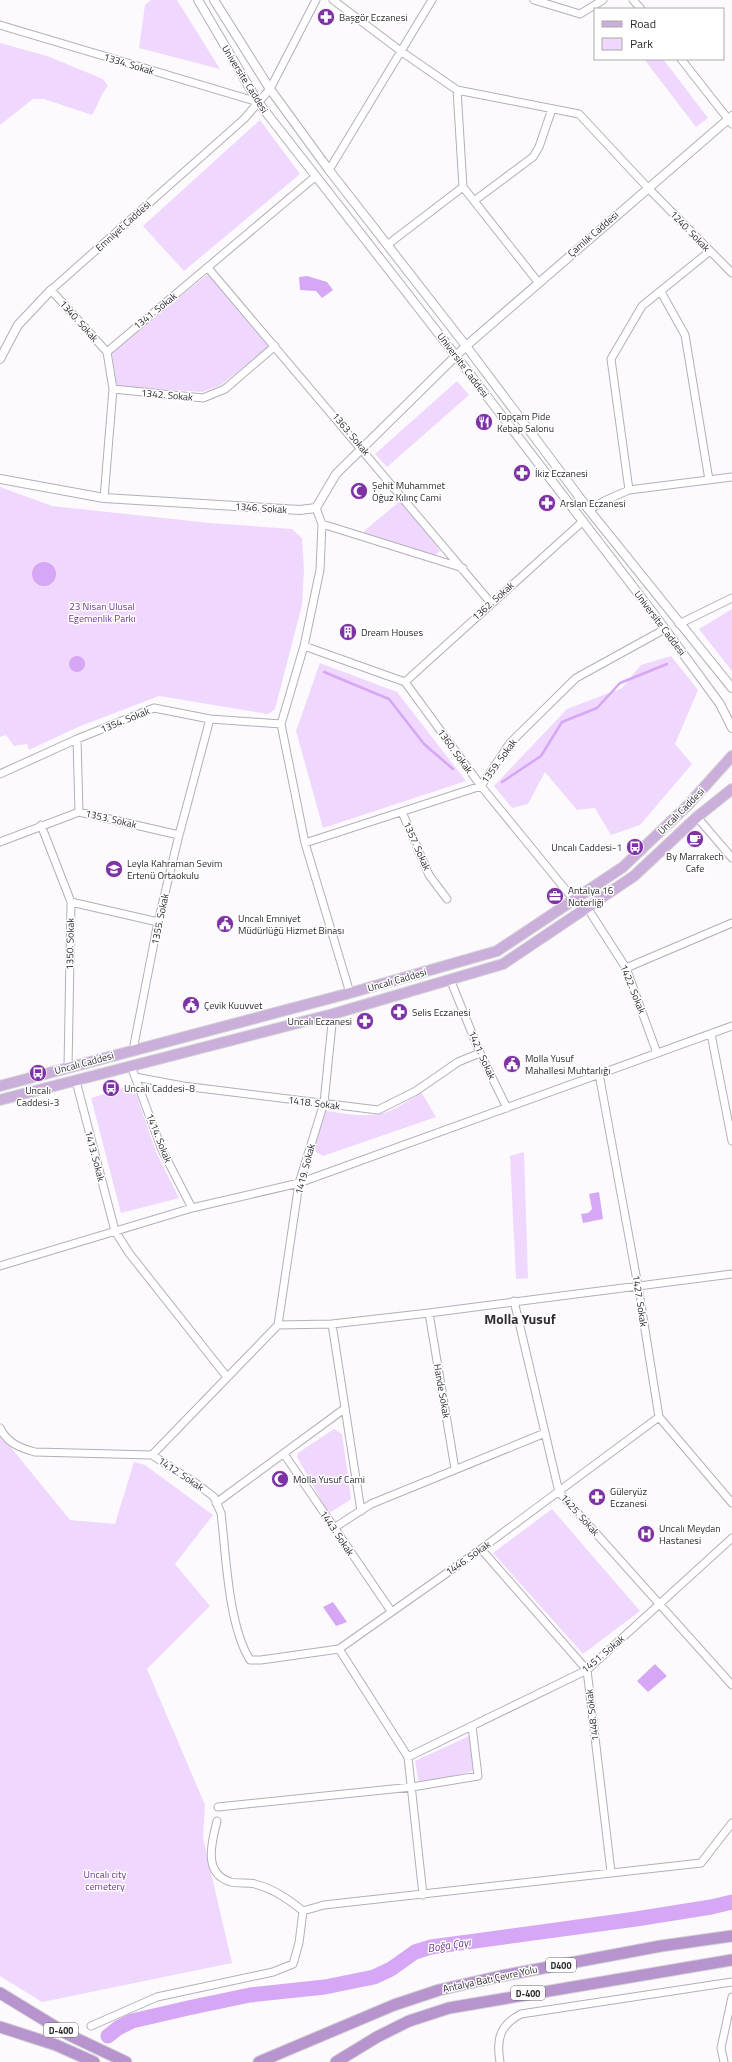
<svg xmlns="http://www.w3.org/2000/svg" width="732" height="2062" font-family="'Titillium Web',sans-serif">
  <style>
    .green { fill: #efd7fe }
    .water { fill: #d6a7f4 }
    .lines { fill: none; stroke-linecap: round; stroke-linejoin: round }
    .stream { stroke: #d6a7f4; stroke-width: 2.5 }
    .river { stroke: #d6a7f4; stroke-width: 15 }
    .minor-casing { stroke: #b5adbb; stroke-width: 9 }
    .tertiary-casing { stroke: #b5adbb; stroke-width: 10 }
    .primary-casing { stroke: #d5d5d6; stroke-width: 12 }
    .trunk-casing { stroke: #d5d5d6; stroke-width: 13 }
    .minor { stroke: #fff; stroke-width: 7 }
    .tertiary { stroke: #fff; stroke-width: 8 }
    .primary { stroke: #caafda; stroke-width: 10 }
    .trunk { stroke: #b894ce; stroke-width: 11 }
    .labels { text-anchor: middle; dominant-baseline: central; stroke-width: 3; stroke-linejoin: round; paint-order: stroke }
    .shield { fill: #fff; stroke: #6d6b6e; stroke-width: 1 }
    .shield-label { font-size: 9px; font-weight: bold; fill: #2e2b30 }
    .poi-label { font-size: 10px; fill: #2e2b30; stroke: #fff; text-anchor: start }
    .street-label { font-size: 10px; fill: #2e2b30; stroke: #fff }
    .park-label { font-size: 10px; fill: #703690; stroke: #fff }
    .water-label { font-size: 11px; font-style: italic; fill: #6d338c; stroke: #fff }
    .district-label { font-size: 14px; font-weight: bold; fill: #332c37; stroke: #fff }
  </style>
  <rect width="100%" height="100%" fill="#fcfafd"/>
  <!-- green -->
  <path class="green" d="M 151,0 L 177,0 L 220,69 L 139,48 L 145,5 Z
    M 0,43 L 47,56 L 103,79 L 108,86 C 100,94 98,106 92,115 L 44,99 L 33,99 L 0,125 Z
    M 644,59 L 663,59 L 708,118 L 696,127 Z
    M 260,120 L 300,174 L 184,271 L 143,226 Z
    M 208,274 L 269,347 L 221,385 L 202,392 L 117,386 L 112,353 Z
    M 457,381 L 469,395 L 387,467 L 375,454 Z
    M 0,487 L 52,506 L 210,523 L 292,529 L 302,538 L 304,570 L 302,605 L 275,709 L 268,714 L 159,696 L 78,727 L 29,750 L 27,744 L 14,746 L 6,735 L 0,737 Z
    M 400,501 L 436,545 L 440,551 L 434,556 L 363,532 Z
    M 732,609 L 732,671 L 699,629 Z
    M 671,656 L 698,690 L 675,744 L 692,764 L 640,825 L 611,835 L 595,808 L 577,810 L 545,772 L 528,804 L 512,808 L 494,786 L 567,709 L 622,688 L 641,665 Z
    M 320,663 L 397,692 L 466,781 L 323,828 L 296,731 Z
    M 133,1085 L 156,1152 L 179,1198 L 121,1213 L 91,1098 Z
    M 422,1093 L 436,1117 L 323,1156 L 316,1152 L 314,1146 L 326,1111 C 346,1114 372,1119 392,1110 C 402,1105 412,1098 422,1093 Z
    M 524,1152 L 528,1278 L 516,1279 L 510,1156 Z
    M 334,1429 L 342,1434 L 351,1498 L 350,1500 L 331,1512 L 326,1509 L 297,1457 L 298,1453 Z
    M 0,1434 L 70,1520 L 115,1524 L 134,1462 L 145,1465 L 213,1515 L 175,1564 L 210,1606 L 147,1669 L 205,1805 L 203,1838 L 232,1963 L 42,2002 L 0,1976 Z
    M 552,1509 L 640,1611 L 583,1654 L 493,1553 Z
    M 471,1735 L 473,1771 L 419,1784 L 415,1761 Z"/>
  <!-- water -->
  <path class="water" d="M 307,276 L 327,282 L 333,290 L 322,298 L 316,291 L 300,290 L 299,277 Z
    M32 574a12 12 0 1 1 24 0a12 12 0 1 1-24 0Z
    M69 664a8 8 0 1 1 16 0a8 8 0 1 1-16 0Z
    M 599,1192 L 603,1219 L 583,1223 L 581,1214 L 588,1213 L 592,1209 L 589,1194 Z
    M 333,1602 L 347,1622 L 336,1626 L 323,1607 Z
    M 655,1664 L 667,1676 L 648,1692 L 637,1681 Z"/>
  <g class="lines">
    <!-- stream -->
    <path class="stream" d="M 324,672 L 389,699 L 424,744 L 453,769
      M 502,782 L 541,756 L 562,722 L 597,708 L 620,683 L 667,664"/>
    <!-- river -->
    <path class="river" d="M 108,2036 L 118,2028 L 132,2021 L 188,2008 L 250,1995 L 325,1987 L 374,1977 L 391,1969 L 415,1952 L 431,1947 L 636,1919 L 711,1907 L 732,1902"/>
    <defs>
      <path id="minor" d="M 333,0 L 402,52 L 457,90 L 579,114 L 648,188 L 732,273
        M 534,0 L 580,14 L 603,0
        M 633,0 L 641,9
        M 0,25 L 258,102
        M 681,59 L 732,124
        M 457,90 L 463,187 L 538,282
        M 329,170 L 432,0
        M 474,201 L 533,157 L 539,147 L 552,109
        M 387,245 L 463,187
        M 208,268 L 491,603
        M 661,292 L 685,335 L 709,480
        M 107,352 L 51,290 L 244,119 L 270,89 L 316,0
        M 113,389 L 203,398 L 225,389 L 275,346
        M 629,490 L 611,359 L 642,306 L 710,251
        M 104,498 L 113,389 L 107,352 L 316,176
        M 316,508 L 322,524 L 320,570 L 304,646 L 281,724 L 305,843 L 350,993
        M 589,510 L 604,501 L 629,490 L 732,477
        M 322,524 L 463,568
        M 679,624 L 732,598
        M 304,646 L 405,682 L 481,786 L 574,900
        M 405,682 L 582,522
        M 77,739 L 79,812
        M 0,774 L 77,739 L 154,708 L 210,719 L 281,724
        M 402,812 L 429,875 L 447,899
        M 697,817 L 732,858
        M 41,825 L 71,902 L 68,1068
        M 0,842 L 79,812 L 179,835
        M 305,843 L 481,786 L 510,743 L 576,678 L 665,629
        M 71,902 L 158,922
        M 588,909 L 626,968 L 657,1053
        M 626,968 L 732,923
        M 450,979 L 480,1053 L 507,1108
        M 711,1034 L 732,1141
        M 133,1050 L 158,922 L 179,835 L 210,719
        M 131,1066 L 162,1150 L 192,1208
        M 599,1074 L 638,1286 L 659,1417 L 732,1503
        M 135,1077 L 183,1086 L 378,1110 L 416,1091 L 458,1062 L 480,1053
        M 76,1081 L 115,1231 L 129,1253 L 227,1377
        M 0,1266 L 192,1208 L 299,1183 L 732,1026
        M 514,1301 L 559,1492 L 732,1685
        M 429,1313 L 455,1469
        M 332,1324 L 361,1511
        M 278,1325 L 299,1183 L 324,1103 L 333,1014
        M 0,1428 C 7,1443 20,1448 35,1452 L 152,1455 L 197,1484 L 214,1497 L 221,1513 C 226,1554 228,1625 250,1660 L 261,1660 L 339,1649 L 481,1549 L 659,1417
        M 284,1454 L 391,1611
        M 152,1455 L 278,1325 L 332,1324 L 429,1313 L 732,1274
        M 216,1503 L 344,1409
        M 334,1528 L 371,1504 L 545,1433
        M 481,1549 L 587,1670 L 611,1872
        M 339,1649 L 408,1757 L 423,1895
        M 408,1757 L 587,1670 L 732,1538
        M 218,1807 L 412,1787 L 478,1776 L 472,1726
        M 217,1821 C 212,1841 202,1874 231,1882 C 239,1884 247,1882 255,1884 C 274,1889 288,1899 303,1911
        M 91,2026 L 157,1997 L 273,1972 L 293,1964 L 299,1943 L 303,1911 L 324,1905 L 701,1863 L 732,1823
        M 500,2062 C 496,2039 500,2025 521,2014 L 732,1982
        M 724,2062 L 721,2048 L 732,1997"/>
      <path id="tertiary" d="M 198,0 L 258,102 L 456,356 L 654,614 L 720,704 L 732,728
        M 214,0 L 270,89 L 329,170 L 466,346 L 589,510 L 732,688
        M 0,359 L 18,325 L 51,290
        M 0,479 L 104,498 L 300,510 L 316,508 L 336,474 L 466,346 L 732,116"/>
      <path id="primary" d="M 0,1086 L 350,993 L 497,951 L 623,867 L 688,805 L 732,756
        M 0,1100 L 333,1014 L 503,964 L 634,876 L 697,817 L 732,789"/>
      <path id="trunk" d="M 0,1993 L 69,2035 L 126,2062
        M 0,2027 L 56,2045 L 94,2062
        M 259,2062 L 394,2005 L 439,1990 L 501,1976 L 661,1946 L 732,1936
        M 336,2062 L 377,2037 L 409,2021 L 449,2008 L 732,1960"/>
    </defs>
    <!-- minor casing -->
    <use href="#minor" class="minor-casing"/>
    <!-- tertiary casing -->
    <use href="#tertiary" class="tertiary-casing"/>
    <!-- primary casing -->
    <use href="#primary" class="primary-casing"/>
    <!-- trunk casing -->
    <use href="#trunk" class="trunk-casing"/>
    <!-- minor -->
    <use href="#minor" class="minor"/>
    <!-- tertiary -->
    <use href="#tertiary" class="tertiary"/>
    <!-- primary -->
    <use href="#primary" class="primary"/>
    <!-- trunk -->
    <use href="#trunk" class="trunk"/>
  </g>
  <!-- icons -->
  <defs>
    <symbol id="pharmacy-disc" viewBox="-11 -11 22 22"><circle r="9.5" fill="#7e33a5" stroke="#fff"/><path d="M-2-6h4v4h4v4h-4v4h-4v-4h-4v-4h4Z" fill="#fff"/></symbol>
    <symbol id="restaurant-disc" viewBox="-11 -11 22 22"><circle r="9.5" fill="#7e33a5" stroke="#fff"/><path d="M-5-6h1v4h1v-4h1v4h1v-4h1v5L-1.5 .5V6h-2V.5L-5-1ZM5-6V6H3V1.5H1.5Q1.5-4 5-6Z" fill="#fff"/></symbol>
    <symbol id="mosque-disc" viewBox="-11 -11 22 22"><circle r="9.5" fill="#7e33a5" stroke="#fff"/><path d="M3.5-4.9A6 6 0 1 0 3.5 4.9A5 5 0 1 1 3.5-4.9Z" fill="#fff"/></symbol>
    <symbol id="building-disc" viewBox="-11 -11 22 22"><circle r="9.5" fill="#7e33a5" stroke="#fff"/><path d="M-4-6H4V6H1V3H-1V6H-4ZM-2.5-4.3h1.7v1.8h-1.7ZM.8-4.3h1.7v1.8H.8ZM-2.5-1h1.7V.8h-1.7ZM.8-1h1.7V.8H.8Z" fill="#fff"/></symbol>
    <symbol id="cafe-disc" viewBox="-11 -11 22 22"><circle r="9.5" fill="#7e33a5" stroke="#fff"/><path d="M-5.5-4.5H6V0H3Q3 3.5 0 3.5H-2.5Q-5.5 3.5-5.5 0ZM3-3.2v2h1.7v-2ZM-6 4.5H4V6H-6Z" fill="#fff"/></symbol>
    <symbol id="bus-disc" viewBox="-11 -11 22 22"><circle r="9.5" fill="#7e33a5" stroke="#fff"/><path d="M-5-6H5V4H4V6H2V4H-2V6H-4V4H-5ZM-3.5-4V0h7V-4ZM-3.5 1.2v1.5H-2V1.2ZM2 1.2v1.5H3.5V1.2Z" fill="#fff"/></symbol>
    <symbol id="school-disc" viewBox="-11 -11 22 22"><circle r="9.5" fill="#7e33a5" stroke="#fff"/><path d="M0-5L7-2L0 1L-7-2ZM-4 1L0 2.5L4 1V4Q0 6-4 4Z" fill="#fff"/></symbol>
    <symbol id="office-disc" viewBox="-11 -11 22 22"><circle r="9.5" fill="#7e33a5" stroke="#fff"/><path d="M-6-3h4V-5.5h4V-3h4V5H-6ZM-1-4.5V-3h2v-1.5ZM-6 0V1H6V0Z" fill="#fff"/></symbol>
    <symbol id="civic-disc" viewBox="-11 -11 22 22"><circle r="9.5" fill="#7e33a5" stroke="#fff"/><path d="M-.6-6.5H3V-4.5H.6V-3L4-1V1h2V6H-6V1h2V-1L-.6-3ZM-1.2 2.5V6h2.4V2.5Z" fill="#fff"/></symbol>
    <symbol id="hospital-disc" viewBox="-11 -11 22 22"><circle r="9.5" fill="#7e33a5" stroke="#fff"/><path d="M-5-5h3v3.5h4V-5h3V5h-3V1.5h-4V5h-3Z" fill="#fff"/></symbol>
  </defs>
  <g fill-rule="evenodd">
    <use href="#pharmacy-disc" x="316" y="7" width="20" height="20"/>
    <use href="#restaurant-disc" x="474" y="412" width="20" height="20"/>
    <use href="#pharmacy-disc" x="512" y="463" width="20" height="20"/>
    <use href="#mosque-disc" x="349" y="481" width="20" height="20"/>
    <use href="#pharmacy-disc" x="537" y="493" width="20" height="20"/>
    <use href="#building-disc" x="338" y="622" width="20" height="20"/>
    <use href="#cafe-disc" x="685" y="829" width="20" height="20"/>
    <use href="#bus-disc" x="625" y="837" width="20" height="20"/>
    <use href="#school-disc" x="104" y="859" width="20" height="20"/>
    <use href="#office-disc" x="545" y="886" width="20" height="20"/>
    <use href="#civic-disc" x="215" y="914" width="20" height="20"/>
    <use href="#civic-disc" x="181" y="995" width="20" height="20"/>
    <use href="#pharmacy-disc" x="389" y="1002" width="20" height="20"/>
    <use href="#pharmacy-disc" x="355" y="1011" width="20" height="20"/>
    <use href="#civic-disc" x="502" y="1054" width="20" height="20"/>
    <use href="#bus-disc" x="28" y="1063" width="20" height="20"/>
    <use href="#bus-disc" x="101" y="1078" width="20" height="20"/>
    <use href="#mosque-disc" x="270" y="1469" width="20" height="20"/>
    <use href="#pharmacy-disc" x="587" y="1487" width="20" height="20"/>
    <use href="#hospital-disc" x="636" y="1524" width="20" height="20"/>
  </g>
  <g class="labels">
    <!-- shield labels -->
    <g class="shield">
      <rect x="546" y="1958" width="30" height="14" rx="3"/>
      <rect x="511" y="1986" width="34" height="14" rx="3"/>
      <rect x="44" y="2023" width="34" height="14" rx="3"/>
    </g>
    <g class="shield-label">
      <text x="561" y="1965">D400</text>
      <text x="528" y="1993">D-400</text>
      <text x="61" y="2030">D-400</text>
    </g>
    <!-- poi labels -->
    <g class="poi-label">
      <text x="339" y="17">Başgör Eczanesi</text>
      <text x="497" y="416">Topçam Pide<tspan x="497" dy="12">Kebap Salonu</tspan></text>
      <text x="535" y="473">İkiz Eczanesi</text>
      <text x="372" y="485">Şehit Muhammet<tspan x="372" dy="12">Oğuz Kılınç Cami</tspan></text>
      <text x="560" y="503">Arslan Eczanesi</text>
      <text x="361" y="632">Dream Houses</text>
      <text x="622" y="847" text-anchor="end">Uncalı Caddesi-1</text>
      <text x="695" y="856" text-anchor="middle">By Marrakech<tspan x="695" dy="12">Cafe</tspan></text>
      <text x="127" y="863">Leyla Kahraman Sevim<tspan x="127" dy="12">Ertenü Ortaokulu</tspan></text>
      <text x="568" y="890">Antalya 16<tspan x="568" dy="12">Noterliği</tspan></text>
      <text x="238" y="918">Uncalı Emniyet<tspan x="238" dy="12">Müdürlüğü Hizmet Binası</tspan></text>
      <text x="204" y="1005">Çevik Kuuvvet</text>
      <text x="412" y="1012">Selis Eczanesi</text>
      <text x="352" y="1021" text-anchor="end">Uncalı Eczanesi</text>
      <text x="525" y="1058">Molla Yusuf<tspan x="525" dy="12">Mahallesi Muhtarlığı</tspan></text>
      <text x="124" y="1088">Uncalı Caddesi-8</text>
      <text x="38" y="1090" text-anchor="middle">Uncalı<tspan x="38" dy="12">Caddesi-3</tspan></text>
      <text x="293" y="1479">Molla Yusuf Cami</text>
      <text x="610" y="1491">Güleryüz<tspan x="610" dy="12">Eczanesi</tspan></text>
      <text x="659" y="1528">Uncalı Meydan<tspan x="659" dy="12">Hastanesi</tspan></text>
    </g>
    <!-- street labels -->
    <g class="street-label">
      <text transform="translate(129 64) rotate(17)">1334. Sokak</text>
      <text transform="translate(245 79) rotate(58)">Universite Caddesi</text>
      <text transform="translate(123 226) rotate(-42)">Emniyet Caddesi</text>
      <text transform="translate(690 231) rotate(46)">1240. Sokak</text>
      <text transform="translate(593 234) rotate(-41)">Çamlık Caddesi</text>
      <text transform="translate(155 311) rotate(-39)">1341. Sokak</text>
      <text transform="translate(79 321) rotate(48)">1340. Sokak</text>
      <text transform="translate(463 365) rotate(53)">Universite Caddesi</text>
      <text transform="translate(167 395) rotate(5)">1342. Sokak</text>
      <text transform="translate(351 434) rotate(50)">1363. Sokak</text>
      <text transform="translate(261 508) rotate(4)">1346. Sokak</text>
      <text transform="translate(493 601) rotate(-42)">1362. Sokak</text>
      <text transform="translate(660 623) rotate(53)">Universite Caddesi</text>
      <text transform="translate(125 720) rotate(-22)">1354. Sokak</text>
      <text transform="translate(455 751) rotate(54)">1360. Sokak</text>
      <text transform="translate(499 761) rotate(-54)">1359. Sokak</text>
      <text transform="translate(681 811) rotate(-45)">Uncalı Caddesi</text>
      <text transform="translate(111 819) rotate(13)">1353. Sokak</text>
      <text transform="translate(417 846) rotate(66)">1357. Sokak</text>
      <text transform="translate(160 919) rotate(-78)">1355. Sokak</text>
      <text transform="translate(70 944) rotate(-89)">1350. Sokak</text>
      <text transform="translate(397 980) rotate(-16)">Uncalı Caddesi</text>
      <text transform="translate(633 989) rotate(68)">1422. Sokak</text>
      <text transform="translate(482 1055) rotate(66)">1421. Sokak</text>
      <text transform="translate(84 1063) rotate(-15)">Uncalı Caddesi</text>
      <text transform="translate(314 1103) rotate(7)">1418. Sokak</text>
      <text transform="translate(159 1138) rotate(68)">1414. Sokak</text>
      <text transform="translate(95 1156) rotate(75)">1413. Sokak</text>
      <text transform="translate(305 1169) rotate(-75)">1419. Sokak</text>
      <text transform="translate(640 1301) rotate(81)">1427. Sokak</text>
      <text transform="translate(442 1391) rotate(80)">Hande Sokak</text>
      <text transform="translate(181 1474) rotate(34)">1412. Sokak</text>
      <text transform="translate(580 1515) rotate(48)">1425. Sokak</text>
      <text transform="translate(337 1533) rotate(56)">1443. Sokak</text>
      <text transform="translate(468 1558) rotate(-35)">1446. Sokak</text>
      <text transform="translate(603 1654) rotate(-40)">1451. Sokak</text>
      <text transform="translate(592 1715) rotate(-97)">1448. Sokak</text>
      <text transform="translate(490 1979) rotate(-12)">Antalya Batı Çevre Yolu</text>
    </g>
    <!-- park labels -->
    <g class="park-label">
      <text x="102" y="606">23 Nisan Ulusal<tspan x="102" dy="12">Egemenlik Parkı</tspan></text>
      <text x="105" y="1874">Uncalı city<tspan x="105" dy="12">cemetery</tspan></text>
    </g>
    <!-- water labels -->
    <g class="water-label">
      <text transform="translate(449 1945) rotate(-9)">Boğa Çayı</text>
    </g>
    <!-- district labels -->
    <g class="district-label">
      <text x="520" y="1318">Molla Yusuf</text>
    </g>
  </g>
  <!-- legend -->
  <rect x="594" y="8" width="130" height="52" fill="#ffffff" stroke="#abaaac"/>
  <rect x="602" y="21" width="20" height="6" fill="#caafda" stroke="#abaaac"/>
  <text x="630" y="28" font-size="12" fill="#2e2b30">Road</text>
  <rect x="602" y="38" width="20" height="12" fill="#efd7fe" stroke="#abaaac"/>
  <text x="630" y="48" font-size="12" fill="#2e2b30">Park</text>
</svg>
